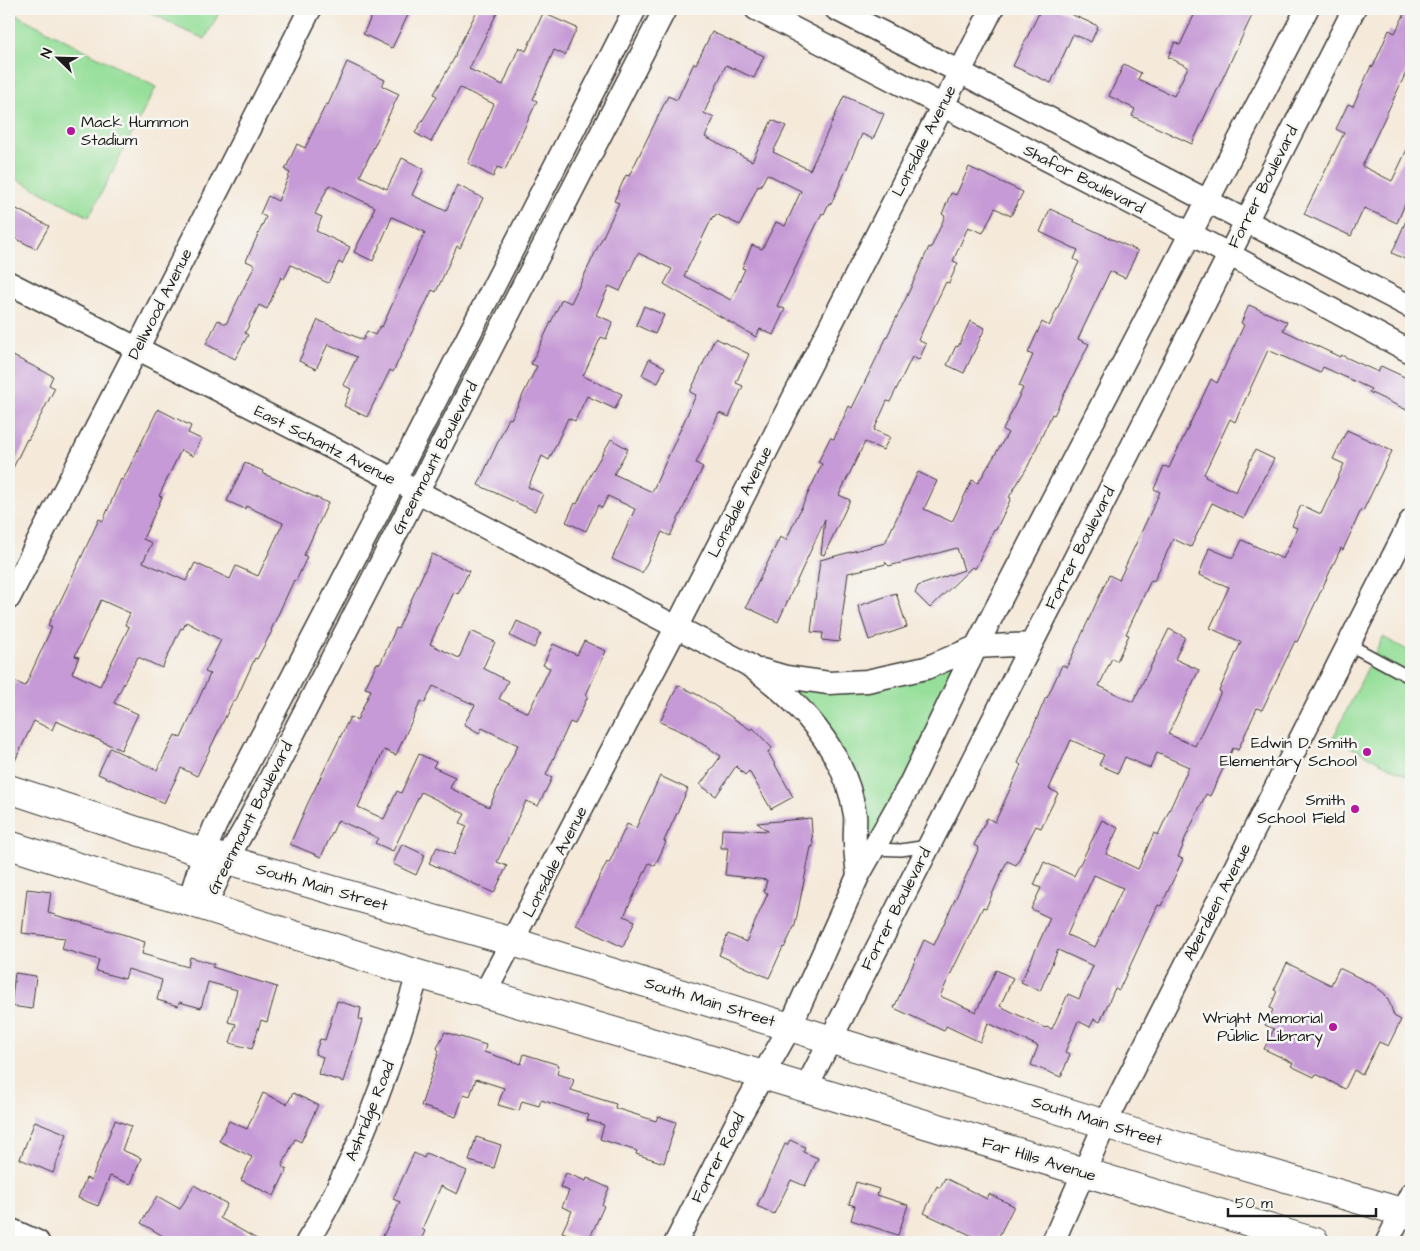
<svg xmlns="http://www.w3.org/2000/svg" width="1420" height="1251" font-family="'Architects Daughter',sans-serif">
  <style>
    .green { fill: #96df9a; stroke: #597e5b }
    .building { fill: #c69ad6; fill-rule: evenodd }
    .lines { fill: none; stroke-linecap: round; stroke-linejoin: round }
    .lane-casing { stroke: #3d3b38; stroke-width: 14 }
    .street-casing { stroke: #3d3b38; stroke-width: 25 }
    .primary-casing { stroke: #3d3b38; stroke-width: 30 }
    .lane { stroke: #fff; stroke-width: 11 }
    .street { stroke: #fff; stroke-width: 22 }
    .primary { stroke: #fff; stroke-width: 28 }
    .poi-dot { fill: #b5179e; stroke: #f6f6f2; stroke-width: 2 }
    .labels { text-anchor: middle; dominant-baseline: central; stroke-width: 5; stroke-linejoin: round; paint-order: stroke }
    .poi-label { font-size: 16px; fill: #1c1c1c; stroke: #f6f6f2; text-anchor: end }
    .street-label { font-size: 16px; fill: #1c1c1c; stroke: #f6f6f2 }
  </style>
  <rect width="100%" height="100%" fill="#f6f6f2"/>
  <filter id="ink" filterUnits="userSpaceOnUse"><feTurbulence type="fractalNoise" baseFrequency=".02" numOctaves="2"/><feDisplacementMap in="SourceGraphic" scale="10" xChannelSelector="R" yChannelSelector="G"/><feConvolveMatrix kernelMatrix="1 2 1 2 8 2 1 2 1" color-interpolation-filters="sRGB"/></filter>
  <filter id="wash" filterUnits="userSpaceOnUse"><feTurbulence type="fractalNoise" baseFrequency=".0096" numOctaves="4" result="noise"/><feDisplacementMap in="SourceGraphic" scale="20" xChannelSelector="R" yChannelSelector="G"/><feGaussianBlur stdDeviation="1.12" result="paint"/><feColorMatrix in="noise" values="0 0 0 0 0 0 0 0 0 0 0 0 0 0 0 0 0 1.4 0 .05"/><feComposite in="paint" operator="in"/></filter>
  <g filter="url(#wash)">
    <rect width="100%" height="100%" fill="#f5e9d9"/>
    <!-- green -->
    <path class="green" d="M 145,9 L 221,9 L 205,39 L 179,28 Z
      M 9,11 L 156,87 L 89,217 L 9,175 Z
      M 1383,637 L 1411,652 L 1411,778 L 1333,738 Z
      M 976,647 L 873,849 L 855,842 L 839,763 L 758,669 L 829,683 Z"/>
    <g id="blocks">
      <!-- building -->
      <path class="building" d="M 375,9 L 411,9 L 392,48 L 363,34 Z
        M 478,9 L 499,9 L 469,69 L 503,85 L 519,47 L 526,51 L 543,13 L 577,28 L 565,55 L 554,50 L 533,99 L 537,101 L 516,146 L 505,170 L 497,167 L 493,177 L 468,163 L 494,104 L 460,88 L 431,142 L 415,133 L 437,96 L 434,94 L 456,55 L 455,54 Z
        M 1041,9 L 1059,9 L 1098,26 L 1091,42 L 1073,34 L 1051,83 L 1013,66 Z
        M 1197,9 L 1255,9 L 1192,144 L 1132,116 L 1135,109 L 1109,96 L 1124,64 L 1141,73 L 1138,79 L 1174,96 L 1188,67 L 1168,57 L 1175,42 L 1180,45 Z
        M 1407,9 L 1411,9 L 1411,62 L 1362,166 L 1392,181 L 1411,141 L 1411,190 L 1397,223 L 1364,208 L 1351,236 L 1304,214 L 1344,133 L 1336,129 L 1348,104 L 1353,106 L 1371,66 L 1373,67 L 1389,30 L 1395,33 Z
        M 712,32 L 764,56 L 754,78 L 726,65 L 704,113 L 714,118 L 705,137 L 752,161 L 772,120 L 786,126 L 773,152 L 810,170 L 844,96 L 884,114 L 873,139 L 862,134 L 831,204 L 829,203 L 824,214 L 822,213 L 777,306 L 785,309 L 773,335 L 760,329 L 756,337 L 664,284 L 672,269 L 638,253 L 620,291 L 609,286 L 596,315 L 613,322 L 606,339 L 601,337 L 583,376 L 622,394 L 615,409 L 587,396 L 575,421 L 568,418 L 549,460 L 542,456 L 528,487 L 543,494 L 535,511 L 478,485 L 509,418 L 511,419 L 537,366 L 531,364 L 562,299 L 571,303 L 619,203 L 614,201 L 626,175 L 629,176 L 668,96 L 677,100 L 694,63 L 696,64 ZM 767,174 L 801,191 L 785,226 L 776,222 L 762,249 L 752,245 L 742,268 L 745,269 L 731,300 L 684,276 L 713,216 L 714,217 L 716,214 L 740,225 L 758,186 L 760,187 Z
        M 347,62 L 385,80 L 382,86 L 399,94 L 360,176 L 387,189 L 402,158 L 424,169 L 412,195 L 446,211 L 457,185 L 483,198 L 460,248 L 457,246 L 436,292 L 432,290 L 393,372 L 390,370 L 367,417 L 344,406 L 351,389 L 343,385 L 357,357 L 328,344 L 316,369 L 299,361 L 318,320 L 363,340 L 367,331 L 375,335 L 380,326 L 382,327 L 425,232 L 392,217 L 373,261 L 354,252 L 373,214 L 372,213 L 375,207 L 329,185 L 315,214 L 322,217 L 316,231 L 350,247 L 342,264 L 339,262 L 328,283 L 291,265 L 284,279 L 281,277 L 267,309 L 259,305 L 245,333 L 248,335 L 235,359 L 206,344 L 218,320 L 226,324 L 255,265 L 246,261 L 266,217 L 260,214 L 268,196 L 278,201 L 290,173 L 285,170 L 297,144 L 305,148 L 326,104 L 328,105 Z
        M 969,167 L 1023,192 L 1011,216 L 995,208 L 983,233 L 968,227 L 953,261 L 958,263 L 949,283 L 946,282 L 918,340 L 926,344 L 919,360 L 912,357 L 890,402 L 887,401 L 874,430 L 890,437 L 883,450 L 865,442 L 839,495 L 850,500 L 824,555 L 821,554 L 825,519 L 778,622 L 746,607 L 780,537 L 786,540 L 822,464 L 818,462 L 830,438 L 834,439 L 849,406 L 852,408 L 906,298 L 929,247 L 931,248 L 945,216 L 942,214 L 951,193 L 956,195 Z
        M 9,205 L 49,226 L 36,249 L 9,235 Z
        M 1050,209 L 1074,220 L 1073,221 L 1138,251 L 1125,278 L 1110,271 L 1078,339 L 1089,344 L 1054,415 L 1052,414 L 1028,466 L 1009,497 L 1011,498 L 996,530 L 994,529 L 975,569 L 972,567 L 930,608 L 915,593 L 918,586 L 964,570 L 957,548 L 889,566 L 885,562 L 886,564 L 848,573 L 839,642 L 822,640 L 823,633 L 811,632 L 820,560 L 885,543 L 918,472 L 937,481 L 924,509 L 952,522 L 972,480 L 978,483 L 1008,433 L 1003,430 L 1023,388 L 1019,386 L 1033,355 L 1028,353 L 1042,322 L 1049,326 L 1079,262 L 1074,259 L 1078,250 L 1040,232 Z
        M 1411,209 L 1411,262 L 1392,253 Z
        M 1249,305 L 1287,322 L 1283,330 L 1340,357 L 1341,355 L 1378,372 L 1381,366 L 1411,380 L 1411,412 L 1369,392 L 1371,389 L 1323,367 L 1320,373 L 1268,350 L 1235,422 L 1230,419 L 1204,474 L 1206,475 L 1205,477 L 1236,492 L 1255,450 L 1274,459 L 1266,475 L 1265,475 L 1244,518 L 1212,503 L 1191,547 L 1173,539 L 1154,581 L 1151,580 L 1126,634 L 1129,635 L 1117,661 L 1112,658 L 1099,686 L 1133,702 L 1169,629 L 1185,637 L 1175,659 L 1199,670 L 1168,734 L 1195,746 L 1221,692 L 1219,691 L 1241,642 L 1210,628 L 1229,587 L 1199,575 L 1209,548 L 1233,558 L 1242,540 L 1283,559 L 1297,528 L 1292,526 L 1301,505 L 1321,514 L 1344,464 L 1333,459 L 1347,430 L 1392,451 L 1363,511 L 1361,510 L 1343,550 L 1341,548 L 1297,642 L 1295,641 L 1262,710 L 1257,708 L 1238,750 L 1233,748 L 1210,796 L 1206,794 L 1182,845 L 1183,846 L 1178,857 L 1183,859 L 1161,906 L 1158,905 L 1119,990 L 1115,988 L 1100,1022 L 1094,1019 L 1090,1027 L 1078,1021 L 1065,1052 L 1070,1054 L 1061,1077 L 1031,1065 L 1038,1046 L 988,1023 L 980,1042 L 946,1026 L 944,1031 L 894,1008 L 924,940 L 934,945 L 979,848 L 974,845 L 987,818 L 995,822 L 1021,765 L 1018,763 L 1046,697 L 1047,698 L 1062,665 L 1067,667 L 1109,575 L 1119,580 L 1160,492 L 1154,489 L 1164,466 L 1169,468 L 1211,379 L 1217,383 L 1244,325 L 1241,323 ZM 1071,740 L 1104,755 L 1099,765 L 1118,773 L 1125,757 L 1150,768 L 1157,753 L 1189,767 L 1158,835 L 1154,833 L 1138,869 L 1106,854 L 1118,828 L 1102,820 L 1074,876 L 1044,862 L 1034,885 L 1041,888 L 1031,909 L 1050,918 L 1021,982 L 1040,991 L 1058,950 L 1093,966 L 1079,999 L 1068,994 L 1052,1029 L 1046,1027 L 1045,1028 L 1000,1006 L 1013,978 L 996,970 L 976,1012 L 940,996 L 983,907 L 986,908 L 1007,861 L 1016,865 L 1036,826 L 1041,828 L 1058,793 L 1049,789 ZM 1094,875 L 1123,888 L 1095,947 L 1067,935 Z
        M 644,306 L 664,315 L 655,334 L 636,325 Z
        M 970,321 L 985,328 L 964,373 L 947,365 L 956,346 L 958,347 Z
        M 715,338 L 749,354 L 736,383 L 743,386 L 729,417 L 719,413 L 696,463 L 703,467 L 690,494 L 670,536 L 662,532 L 642,573 L 612,559 L 635,509 L 608,496 L 602,508 L 598,505 L 586,531 L 566,522 L 575,503 L 577,504 L 593,470 L 611,439 L 628,449 L 614,474 L 652,492 L 696,395 L 690,392 Z
        M 9,354 L 53,376 L 49,385 L 55,388 L 28,440 L 27,439 L 9,476 Z
        M 649,359 L 665,367 L 658,383 L 642,375 Z
        M 158,409 L 191,426 L 188,433 L 201,439 L 193,456 L 181,450 L 159,496 L 162,497 L 143,539 L 152,543 L 143,562 L 186,581 L 195,563 L 230,579 L 236,566 L 258,576 L 283,523 L 246,506 L 245,509 L 227,501 L 245,463 L 263,471 L 262,473 L 328,503 L 304,555 L 307,557 L 296,581 L 294,580 L 271,630 L 272,631 L 257,659 L 255,658 L 235,702 L 233,701 L 197,776 L 181,768 L 164,803 L 98,774 L 110,748 L 157,770 L 175,735 L 181,738 L 210,674 L 205,672 L 221,640 L 186,622 L 183,629 L 181,628 L 162,668 L 138,657 L 128,675 L 114,703 L 138,714 L 121,750 L 56,721 L 52,730 L 34,721 L 9,773 L 9,697 L 16,682 L 25,686 L 52,627 L 48,625 L 55,610 L 56,610 L 81,558 L 99,519 L 103,521 L 121,479 L 123,480 ZM 101,600 L 130,613 L 125,625 L 129,627 L 100,686 L 72,673 L 79,657 L 75,656 Z
        M 432,554 L 469,571 L 458,594 L 454,592 L 430,644 L 459,658 L 471,631 L 495,642 L 483,668 L 508,681 L 499,699 L 528,713 L 550,668 L 543,665 L 553,644 L 577,655 L 584,641 L 606,651 L 586,695 L 588,696 L 575,724 L 570,722 L 546,775 L 552,778 L 538,806 L 526,801 L 497,862 L 507,866 L 494,893 L 429,863 L 437,847 L 454,855 L 467,826 L 460,823 L 465,814 L 421,792 L 393,851 L 375,843 L 378,838 L 338,820 L 321,857 L 290,844 L 307,805 L 350,717 L 357,720 L 371,690 L 365,688 L 377,663 L 380,664 L 396,628 L 398,629 ZM 433,686 L 475,705 L 464,724 L 479,733 L 482,728 L 518,745 L 489,807 L 450,788 L 455,777 L 433,767 L 436,762 L 419,754 L 401,793 L 397,791 L 384,819 L 358,807 L 384,750 L 396,755 L 421,701 L 425,703 Z
        M 896,593 L 907,627 L 869,640 L 858,606 Z
        M 517,621 L 541,633 L 534,648 L 510,636 Z
        M 678,685 L 700,696 L 751,730 L 753,728 L 772,748 L 768,752 L 793,797 L 771,809 L 749,771 L 745,775 L 736,766 L 716,796 L 700,785 L 721,756 L 687,734 L 660,722 Z
        M 660,776 L 688,789 L 664,841 L 666,842 L 655,866 L 649,863 L 624,916 L 635,921 L 623,947 L 576,925 L 607,862 L 609,863 L 627,824 L 636,828 Z
        M 811,818 L 813,847 L 811,847 L 795,925 L 784,948 L 783,947 L 769,978 L 719,955 L 728,934 L 746,942 L 768,893 L 764,892 L 767,880 L 725,875 L 728,848 L 721,848 L 722,829 L 768,831 L 757,823 Z
        M 402,844 L 425,855 L 416,875 L 393,864 Z
        M 27,889 L 51,892 L 48,913 L 129,936 L 129,937 L 145,942 L 142,954 L 188,967 L 190,957 L 214,964 L 212,967 L 277,987 L 267,1022 L 261,1020 L 252,1049 L 230,1043 L 236,1024 L 228,1022 L 237,990 L 208,982 L 201,1008 L 179,1002 L 178,1006 L 157,1000 L 162,980 L 128,969 L 125,979 L 96,971 L 99,960 L 62,949 L 65,938 L 22,933 Z
        M 1287,963 L 1331,985 L 1339,968 L 1372,984 L 1385,994 L 1390,1004 L 1394,1016 L 1401,1020 L 1388,1046 L 1379,1042 L 1362,1075 L 1354,1070 L 1345,1089 L 1316,1074 L 1314,1077 L 1291,1066 L 1293,1063 L 1264,1049 L 1274,1029 L 1265,1025 L 1273,1010 L 1270,1008 L 1277,991 L 1274,990 Z
        M 15,973 L 36,976 L 32,1009 L 11,1006 Z
        M 337,1001 L 361,1008 L 359,1019 L 362,1020 L 344,1082 L 318,1074 L 323,1057 L 315,1054 L 320,1039 L 325,1040 Z
        M 445,1032 L 486,1045 L 484,1052 L 521,1064 L 524,1054 L 559,1065 L 557,1074 L 574,1079 L 571,1090 L 616,1104 L 615,1108 L 656,1121 L 658,1116 L 676,1122 L 664,1163 L 636,1154 L 637,1151 L 600,1139 L 604,1125 L 587,1120 L 589,1115 L 541,1100 L 539,1106 L 522,1101 L 519,1111 L 498,1105 L 504,1088 L 476,1079 L 470,1096 L 464,1094 L 456,1117 L 421,1106 L 439,1051 L 437,1048 Z
        M 263,1093 L 287,1104 L 293,1093 L 318,1105 L 301,1142 L 295,1139 L 282,1166 L 287,1169 L 274,1196 L 241,1180 L 252,1157 L 219,1141 L 229,1121 L 247,1129 Z
        M 115,1120 L 131,1126 L 122,1150 L 141,1158 L 131,1184 L 110,1176 L 98,1206 L 78,1198 L 86,1178 L 91,1180 Z
        M 35,1121 L 67,1134 L 53,1173 L 20,1159 Z
        M 476,1137 L 501,1145 L 494,1168 L 469,1161 Z
        M 790,1140 L 805,1147 L 803,1152 L 818,1158 L 805,1186 L 791,1180 L 774,1214 L 757,1206 L 785,1144 L 787,1145 Z
        M 414,1153 L 424,1158 L 426,1153 L 467,1171 L 457,1194 L 441,1186 L 422,1229 L 425,1231 L 420,1242 L 380,1242 L 400,1202 L 393,1199 Z
        M 566,1173 L 586,1181 L 587,1178 L 609,1188 L 602,1205 L 604,1206 L 588,1242 L 562,1232 L 572,1211 L 562,1207 L 569,1191 L 560,1187 Z
        M 945,1178 L 987,1199 L 989,1194 L 1014,1206 L 996,1242 L 985,1242 L 924,1213 L 937,1186 L 940,1188 Z
        M 856,1182 L 879,1189 L 877,1195 L 908,1205 L 898,1235 L 851,1220 L 855,1206 L 849,1204 Z
        M 194,1185 L 227,1204 L 220,1218 L 262,1242 L 173,1242 L 141,1223 L 157,1196 L 180,1209 Z"/>
    </g>
  </g>
  <g filter="url(#ink)">
    <use href="#blocks" fill-opacity="0" stroke="#3d3b38" stroke-width="1"/>
    <g class="lines">
      <defs>
        <path id="lane" d="M 1348,644 L 1411,678
          M 873,849 L 901,850 L 928,846"/>
        <path id="street" d="M 756,9 L 1191,234 L 1411,352
          M 836,9 L 960,72 L 1411,307
          M 9,283 L 395,480 L 747,664 C 798,699 846,751 855,815 C 856,824 854,833 855,842 C 855,853 857,865 858,876
          M 9,598 L 137,349 L 310,9
          M 762,670 L 786,677 L 829,683 L 867,681 L 926,668 L 976,647 L 1031,644
          M 189,901 L 204,853 L 215,826 L 395,480 L 635,9
          M 205,906 L 227,859 L 246,826 L 665,9
          M 485,993 L 676,628 L 992,9
          M 806,1088 L 1354,9
          M 9,1229 L 38,1242
          M 307,1242 C 359,1159 390,1067 418,974
          M 676,1242 L 742,1112 L 790,1027 L 858,876 L 909,786 L 976,647 L 1307,9
          M 1053,1242 L 1105,1124 L 1411,521
          M 1387,1242 L 1411,1194"/>
        <path id="primary" d="M 9,789 L 204,853 L 513,942 L 1128,1131 L 1411,1215
          M 9,845 L 418,974 L 763,1075 L 1315,1242"/>
      </defs>
      <!-- lane casing -->
      <use href="#lane" class="lane-casing"/>
      <!-- street casing -->
      <use href="#street" class="street-casing"/>
      <!-- primary casing -->
      <use href="#primary" class="primary-casing"/>
      <!-- lane -->
      <use href="#lane" class="lane"/>
      <!-- street -->
      <use href="#street" class="street"/>
      <!-- primary -->
      <use href="#primary" class="primary"/>
    </g>
  </g>
  <!-- markers -->
  <g class="poi-dot">
    <circle cx="71" cy="131" r="5"/>
    <circle cx="1367" cy="752" r="5"/>
    <circle cx="1355" cy="809" r="5"/>
    <circle cx="1333" cy="1027" r="5"/>
  </g>
  <g class="labels">
    <!-- poi labels -->
    <g class="poi-label">
      <text x="81" y="122" text-anchor="start">Mack Hummon<tspan x="81" dy="18">Stadium</tspan></text>
      <text x="1357" y="743">Edwin D. Smith<tspan x="1357" dy="18">Elementary School</tspan></text>
      <text x="1345" y="800">Smith<tspan x="1345" dy="18">School Field</tspan></text>
      <text x="1323" y="1018">Wright Memorial<tspan x="1323" dy="18">Public Library</tspan></text>
    </g>
    <!-- street labels -->
    <g class="street-label">
      <text transform="translate(924 141) rotate(-63)">Lonsdale Avenue</text>
      <text transform="translate(1084 179) rotate(27)">Shafor Boulevard</text>
      <text transform="translate(1263 187) rotate(-63)">Forrer Boulevard</text>
      <text transform="translate(160 304) rotate(-63)">Dellwood Avenue</text>
      <text transform="translate(325 445) rotate(27)">East Schantz Avenue</text>
      <text transform="translate(435 458) rotate(-63)">Greenmount Boulevard</text>
      <text transform="translate(740 502) rotate(-63)">Lonsdale Avenue</text>
      <text transform="translate(1080 548) rotate(-63)">Forrer Boulevard</text>
      <text transform="translate(250 818) rotate(-63)">Greenmount Boulevard</text>
      <text transform="translate(555 862) rotate(-63)">Lonsdale Avenue</text>
      <text transform="translate(322 887) rotate(16)">South Main Street</text>
      <text transform="translate(1217 902) rotate(-63)">Aberdeen Avenue</text>
      <text transform="translate(896 909) rotate(-63)">Forrer Boulevard</text>
      <text transform="translate(710 1002) rotate(17)">South Main Street</text>
      <text transform="translate(370 1111) rotate(-68)">Ashridge Road</text>
      <text transform="translate(1097 1121) rotate(17)">South Main Street</text>
      <text transform="translate(718 1158) rotate(-63)">Forrer Road</text>
      <text transform="translate(1039 1159) rotate(17)">Far Hills Avenue</text>
    </g>
  </g>
  <!-- margin -->
  <rect width="1420" height="1251" fill="none" stroke="#f6f6f2" stroke-width="30"/>
  <!-- north arrow -->
  <g transform="translate(58 58) rotate(293)" stroke="#f6f6f2" stroke-width="4" paint-order="stroke">
  <path d="M0-4L9 19L0 12L-9 19Z" fill="#1c1c1c"/>
  <text y="-8" font-size="14" font-weight="bold" text-anchor="middle" fill="#1c1c1c">N</text>
  </g>
  <!-- scale -->
  <path d="M1228 1208v8h148v-8" fill="none" stroke="#1c1c1c" stroke-width="2.5"/>
  <text x="1235" y="1208" font-size="15" fill="#1c1c1c" stroke="#f6f6f2" stroke-width="4" paint-order="stroke">50 m</text>
</svg>
